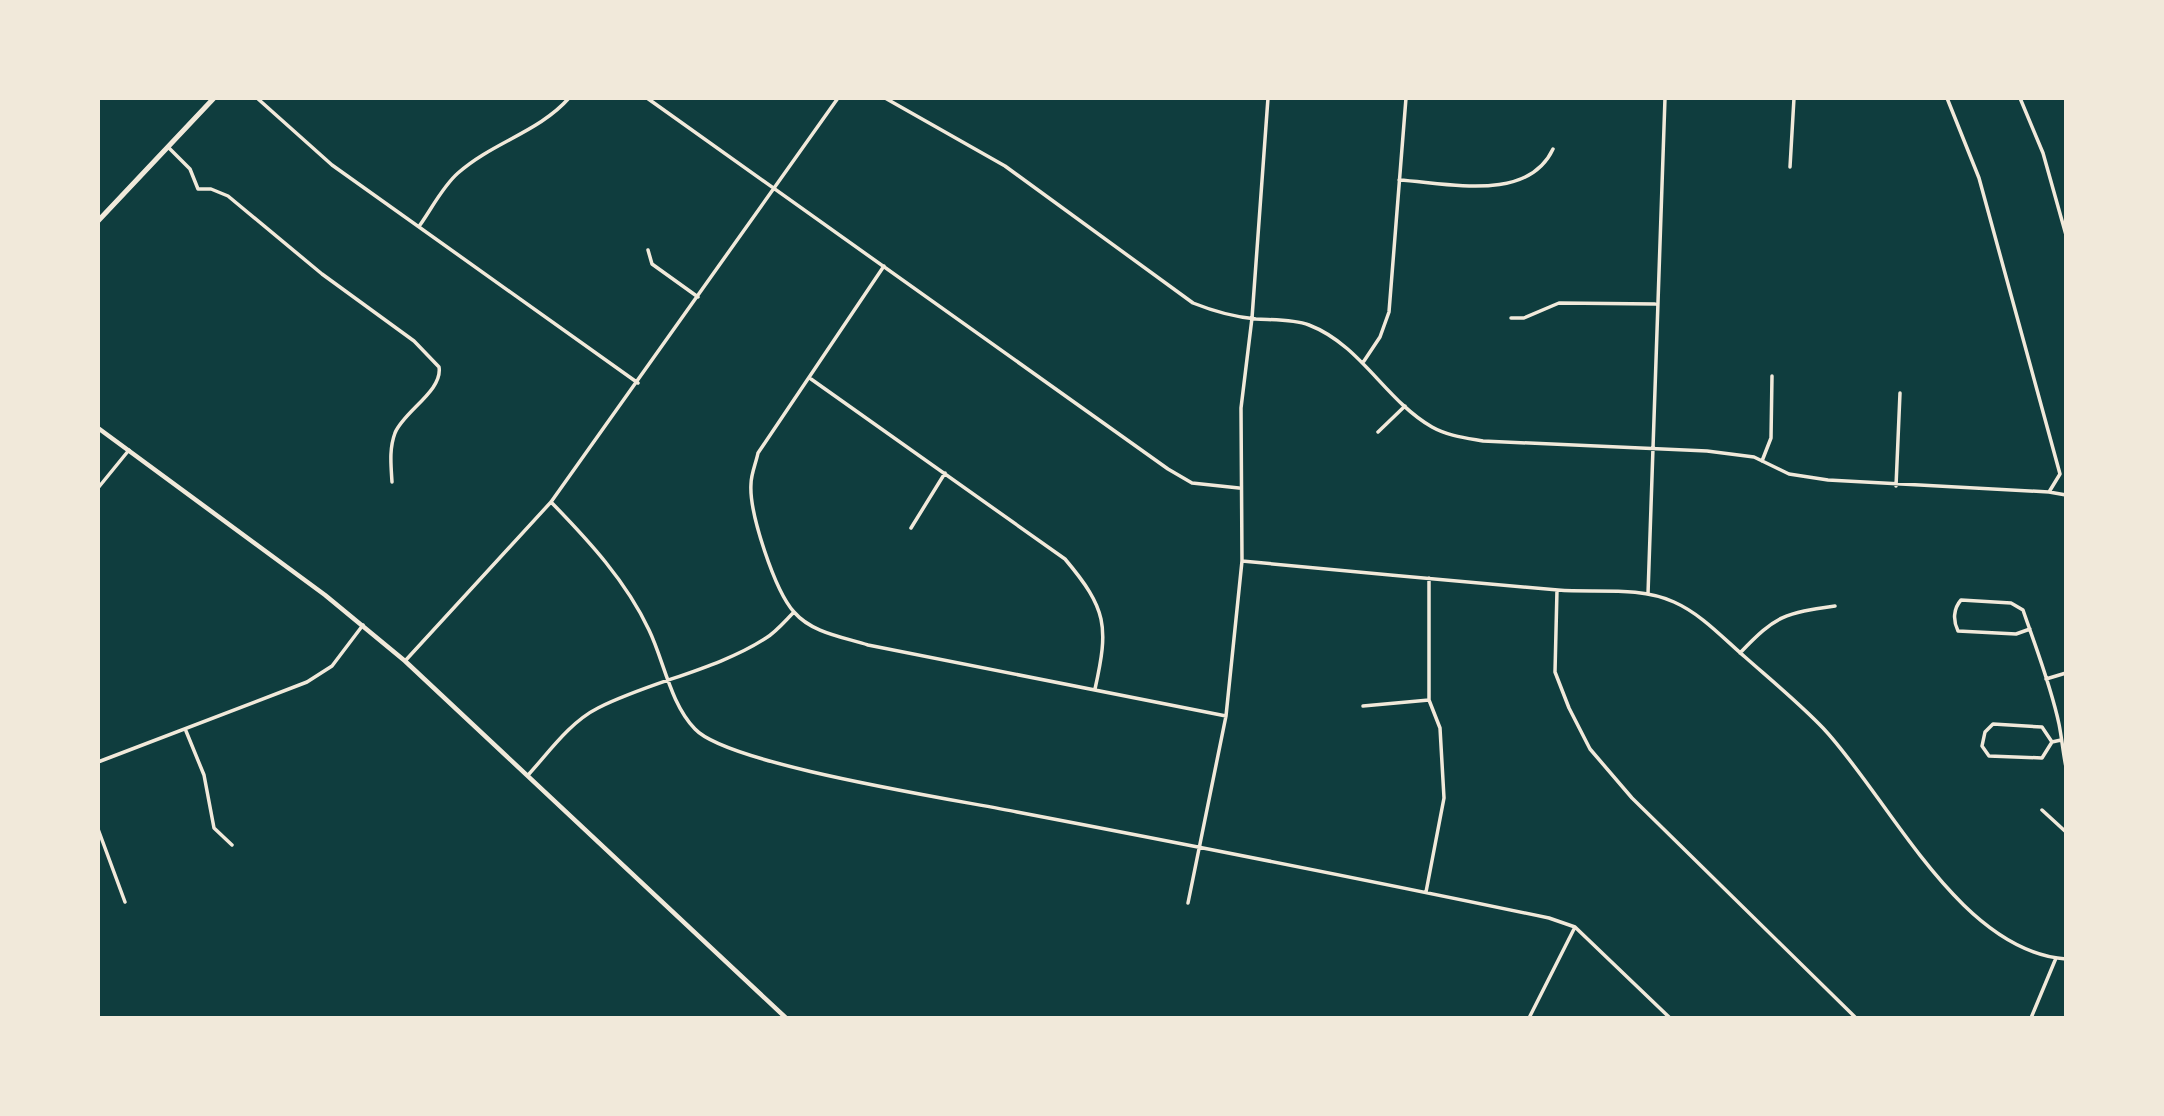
<svg xmlns="http://www.w3.org/2000/svg" width="2164" height="1116" font-family="'Public Sans',sans-serif">
  <style>
    .lines { fill: none; stroke-linecap: round; stroke-linejoin: round }
    .minor { stroke: #f1e9da; stroke-width: 3.5 }
    .tertiary { stroke: #f1e9da; stroke-width: 4.5 }
    .secondary { stroke: #f1e9da; stroke-width: 5 }
  </style>
  <rect width="100%" height="100%" fill="#0f3d3e"/>
  <g class="lines">
    <!-- minor -->
    <path class="minor" d="M 257,98 L 332,165 L 638,383
      M 647,98 L 1168,469 L 1192,483 L 1239,488
      M 885,98 L 1005,166 L 1193,303 C 1213,311 1234,317 1256,319 C 1272,320 1293,319 1309,325 C 1361,345 1385,400 1432,427 C 1448,436 1466,438 1483,441 L 1707,451 L 1754,457 L 1789,474 L 1828,480 L 2049,492 L 2066,495
      M 1947,98 L 1979,178 L 2060,474 L 2049,492
      M 2020,98 L 2043,153 L 2066,235
      M 168,147 L 190,169 L 198,189 L 211,189 L 228,196 L 322,274 L 414,341 L 439,367 C 443,391 404,411 395,433 C 389,449 391,465 392,482
      M 1790,167 L 1794,98
      M 1399,180 C 1448,183 1528,203 1553,149
      M 420,225 C 432,208 443,186 458,173 C 493,142 539,132 569,98
      M 648,250 L 652,264 L 698,297
      M 884,266 L 758,453 C 756,463 751,474 751,484 C 749,513 775,591 794,612 C 812,633 843,637 868,645 L 1226,716
      M 1511,318 L 1524,318 L 1559,303 L 1655,304
      M 1364,361 L 1380,337 L 1389,312 L 1406,98
      M 811,379 L 1065,559 C 1107,609 1109,626 1095,689
      M 1378,432 L 1405,406
      M 1762,461 L 1771,438 L 1772,376
      M 1896,486 L 1900,393
      M 98,488 L 129,450
      M 551,502 C 589,541 626,581 649,630 C 664,661 670,703 695,729 C 728,765 958,800 1017,812 C 1195,846 1372,881 1549,918 L 1575,927 L 1670,1018
      M 911,528 L 945,473
      M 1242,561 C 1347,571 1453,581 1558,590 C 1596,593 1639,586 1674,602 C 1701,614 1722,637 1745,657 C 1771,680 1799,703 1823,728 C 1889,798 1959,951 2066,959
      M 1557,590 L 1555,672 L 1569,708 L 1590,749 L 1632,798 L 1856,1018
      M 1648,594 L 1665,98
      M 2030,629 L 2016,634 L 1958,631 C 1953,621 1953,609 1961,600 L 2011,603 L 2023,610 C 2036,648 2051,686 2059,724 C 2062,739 2063,753 2066,767
      M 1740,653 C 1776,615 1785,613 1835,606
      M 405,661 L 551,502 L 838,98
      M 2046,679 L 2066,673
      M 1363,706 L 1429,700
      M 186,731 L 204,775 L 214,828 L 232,845
      M 2052,742 L 2042,727 L 1993,724 L 1985,732 L 1982,746 L 1989,756 L 2042,758 L 2052,742 L 2061,740
      M 98,762 L 307,682 L 332,666 L 363,625
      M 529,774 C 549,752 570,722 598,708 C 651,681 717,670 766,638 C 776,632 785,621 794,612
      M 2042,810 L 2066,832
      M 98,829 L 125,902
      M 1426,892 L 1444,798 L 1440,728 L 1429,700 L 1429,578
      M 1188,903 L 1226,716 L 1242,561 L 1241,408 L 1252,318 L 1268,98
      M 1529,1018 L 1575,927
      M 2031,1018 L 2056,958"/>
    <!-- tertiary -->
    <path class="tertiary" d="M 98,428 L 325,595 L 405,661 L 786,1018"/>
    <!-- secondary -->
    <path class="secondary" d="M 98,221 L 214,98"/>
  </g>
  <!-- border -->
  <rect width="2164" height="1116" fill="none" stroke="#f1e9da" stroke-width="200"/>
</svg>
